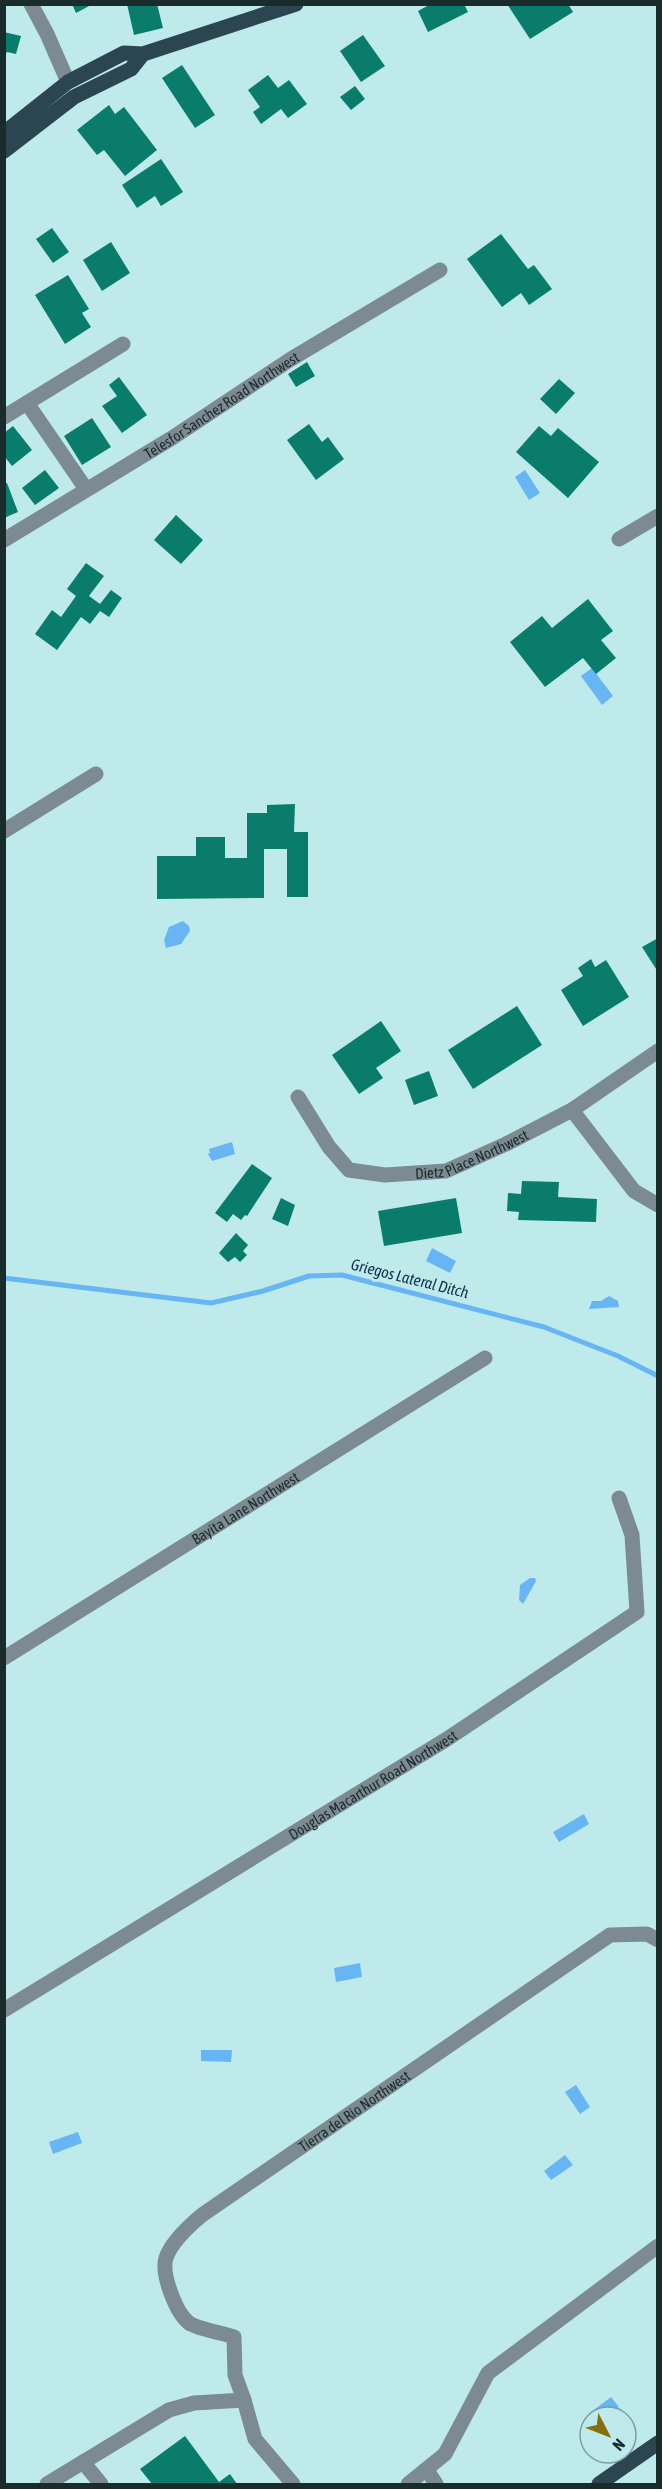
<svg xmlns="http://www.w3.org/2000/svg" width="662" height="2489" font-family="'Asap Condensed',sans-serif">
  <style>
    .water { fill: #67b5f3 }
    .lines { fill: none; stroke-linecap: round; stroke-linejoin: round }
    .stream { stroke: #67b5f3; stroke-width: 5 }
    .building { fill: #097c6b }
    .minor { stroke: #7c8b91; stroke-width: 15 }
    .major { stroke: #2b4650; stroke-width: 15 }
    .labels { text-anchor: middle; dominant-baseline: central; stroke-width: 6; stroke-linejoin: round; paint-order: stroke }
    .street-label { font-size: 15px; fill: #1a2b2b; stroke: #bfeaec }
    .water-label { font-size: 16px; font-style: italic; fill: #11324b; stroke: #bfeaec }
  </style>
  <rect width="100%" height="100%" fill="#bfeaec"/>
  <!-- water -->
  <path class="water" d="M 525,470 L 540,493 L 529,500 L 515,477 Z
    M 592,668 L 613,696 L 602,705 L 581,676 Z
    M 183,921 L 189,926 L 190,931 L 181,944 L 166,948 L 164,940 L 169,927 Z
    M 232,1142 L 235,1154 L 212,1161 L 208,1154 L 210,1153 L 209,1149 Z
    M 432,1248 L 456,1261 L 450,1273 L 426,1261 Z
    M 609,1296 L 618,1301 L 619,1307 L 589,1309 L 592,1301 L 601,1301 Z
    M 530,1578 L 535,1578 L 536,1581 L 523,1604 L 519,1600 L 520,1585 Z
    M 584,1814 L 589,1824 L 559,1842 L 553,1832 Z
    M 360,1963 L 362,1977 L 336,1982 L 334,1968 Z
    M 201,2050 L 232,2050 L 231,2062 L 201,2061 Z
    M 576,2085 L 590,2107 L 580,2114 L 565,2092 Z
    M 78,2132 L 82,2143 L 53,2154 L 49,2142 Z
    M 565,2155 L 573,2165 L 551,2180 L 544,2171 Z
    M 611,2397 L 619,2407 L 606,2417 L 594,2417 L 591,2412 Z"/>
  <g class="lines">
    <!-- stream -->
    <path class="stream" d="M 4,1278 L 211,1303 L 263,1291 L 309,1276 L 342,1275 L 544,1327 L 618,1356 L 658,1376"/>
  </g>
  <!-- building -->
  <path class="building" d="M 72,4 L 93,4 L 76,13 Z
    M 127,4 L 157,4 L 163,28 L 134,35 Z
    M 431,4 L 464,4 L 468,12 L 428,32 L 418,11 Z
    M 507,4 L 568,4 L 573,12 L 530,39 Z
    M 4,32 L 21,36 L 16,54 L 7,52 L 4,57 Z
    M 363,35 L 385,66 L 361,82 L 340,51 Z
    M 182,65 L 215,115 L 195,128 L 162,78 Z
    M 268,75 L 278,88 L 289,80 L 307,104 L 288,118 L 281,109 L 261,124 L 253,112 L 260,107 L 248,90 Z
    M 355,86 L 365,99 L 351,110 L 340,97 Z
    M 109,105 L 115,114 L 124,107 L 157,150 L 125,176 L 104,150 L 97,155 L 77,130 Z
    M 161,159 L 183,192 L 161,206 L 155,196 L 137,208 L 122,185 Z
    M 52,228 L 69,252 L 53,263 L 36,239 Z
    M 501,234 L 528,269 L 534,265 L 552,289 L 529,305 L 521,293 L 502,307 L 467,259 Z
    M 111,242 L 130,273 L 102,291 L 83,260 Z
    M 68,275 L 89,309 L 82,313 L 91,327 L 65,344 L 35,295 Z
    M 307,362 L 315,376 L 296,387 L 288,374 Z
    M 119,377 L 147,415 L 122,433 L 102,406 L 117,396 L 109,385 Z
    M 559,379 L 575,393 L 556,414 L 540,399 Z
    M 92,418 L 111,447 L 82,465 L 64,436 Z
    M 309,424 L 322,442 L 328,437 L 344,459 L 316,480 L 287,440 Z
    M 13,426 L 32,450 L 12,466 L 4,456 L 4,433 Z
    M 539,426 L 551,436 L 558,428 L 599,462 L 568,498 L 516,452 Z
    M 45,470 L 59,488 L 35,505 L 22,488 Z
    M 7,483 L 18,512 L 4,518 L 4,484 Z
    M 176,515 L 203,540 L 181,564 L 154,540 Z
    M 86,563 L 104,576 L 89,596 L 100,604 L 111,590 L 122,598 L 109,617 L 100,611 L 90,624 L 81,617 L 57,650 L 35,634 L 52,610 L 61,617 L 76,596 L 67,589 Z
    M 588,599 L 613,631 L 601,640 L 616,658 L 596,674 L 583,658 L 545,687 L 510,642 L 542,616 L 552,628 Z
    M 295,804 L 294,832 L 308,832 L 308,897 L 287,897 L 287,849 L 264,849 L 264,898 L 157,899 L 157,856 L 196,856 L 196,837 L 225,837 L 225,858 L 247,858 L 247,813 L 267,813 L 267,805 Z
    M 658,938 L 658,972 L 642,947 Z
    M 591,959 L 595,967 L 606,960 L 629,997 L 583,1026 L 561,990 L 583,976 L 578,968 Z
    M 517,1006 L 542,1045 L 473,1089 L 448,1050 Z
    M 381,1021 L 401,1051 L 376,1068 L 383,1078 L 359,1094 L 332,1055 Z
    M 429,1071 L 438,1096 L 414,1105 L 405,1080 Z
    M 252,1164 L 272,1178 L 247,1216 L 245,1215 L 241,1220 L 233,1214 L 227,1222 L 215,1213 Z
    M 522,1181 L 559,1182 L 558,1197 L 597,1199 L 596,1222 L 518,1220 L 519,1212 L 507,1211 L 508,1193 L 521,1194 Z
    M 281,1198 L 295,1205 L 288,1226 L 272,1219 Z
    M 456,1198 L 462,1233 L 384,1246 L 378,1211 Z
    M 236,1233 L 248,1245 L 243,1251 L 247,1255 L 240,1262 L 235,1257 L 228,1262 L 219,1253 Z
    M 185,2436 L 219,2482 L 230,2474 L 237,2484 L 152,2484 L 140,2469 Z"/>
  <g class="lines">
    <!-- minor -->
    <g class="minor">
      <path d="M 31,4 L 47,34 L 68,82"/>
      <path d="M 27,403 L 86,489"/>
      <path d="M 4,417 L 123,344"/>
      <path d="M 619,539 L 658,516"/>
      <path id="s1" d="M 4,540 L 172,438 L 291,359 L 440,270"/>
      <path d="M 4,831 L 96,774"/>
      <path id="s2" d="M 298,1097 L 329,1147 L 349,1170 L 385,1175 L 446,1171 L 506,1144 L 572,1110 L 658,1051"/>
      <path d="M 572,1110 L 634,1191 L 658,1205"/>
      <path id="s3" d="M 4,1658 L 485,1358"/>
      <path id="s4" d="M 4,2010 L 447,1739 L 637,1612 L 632,1535 L 619,1498"/>
      <path id="s5" d="M 244,2400 L 235,2375 L 234,2337 C 223,2333 198,2329 189,2323 C 176,2313 161,2274 166,2258 C 171,2243 190,2225 202,2215 L 610,1935 L 647,1934 L 658,1940"/>
      <path d="M 83,2462 L 101,2484"/>
      <path d="M 427,2470 L 436,2484"/>
      <path d="M 47,2484 L 169,2410 L 194,2403 L 244,2400 L 255,2439 L 293,2484"/>
      <path d="M 408,2484 L 445,2454 L 488,2373 L 658,2246"/>
    </g>
    <!-- major -->
    <path class="major" d="M 4,133 L 68,82 L 124,53 L 143,54 L 296,4
      M 4,151 L 74,97 L 131,69 L 143,54
      M 599,2484 L 658,2443"/>
  </g>
  <g class="labels">
    <!-- street labels -->
    <g class="street-label">
      <text stroke="none"><textPath href="#s1" startOffset="256">Telesfor Sanchez Road Northwest</textPath></text>
      <text stroke="none"><textPath href="#s2" startOffset="216">Dietz Place Northwest</textPath></text>
      <text stroke="none"><textPath href="#s3" startOffset="284">Bayita Lane Northwest</textPath></text>
      <text stroke="none"><textPath href="#s4" startOffset="432">Douglas Macarthur Road Northwest</textPath></text>
      <text stroke="none"><textPath href="#s5" startOffset="424">Tierra del Rio Northwest</textPath></text>
    </g>
    <!-- water labels -->
    <g class="water-label">
      <text transform="translate(410 1278) rotate(14)">Griegos Lateral Ditch</text>
    </g>
  </g>
  <!-- border -->
  <rect width="662" height="2489" fill="none" stroke="#1a2b2b" stroke-width="12"/>
  <!-- north arrow -->
  <g transform="translate(608 2435) rotate(132)"><circle r="28" fill="#bfeaec" stroke="#7d9e9f" stroke-width="1.5"/>
  <path d="M0-4.5L10 22L0 15L-10 22Z" fill="#886d0c"/>
  <text y="-9" font-size="16" font-weight="bold" text-anchor="middle" fill="#1a2b2b">N</text>
  </g>
</svg>
